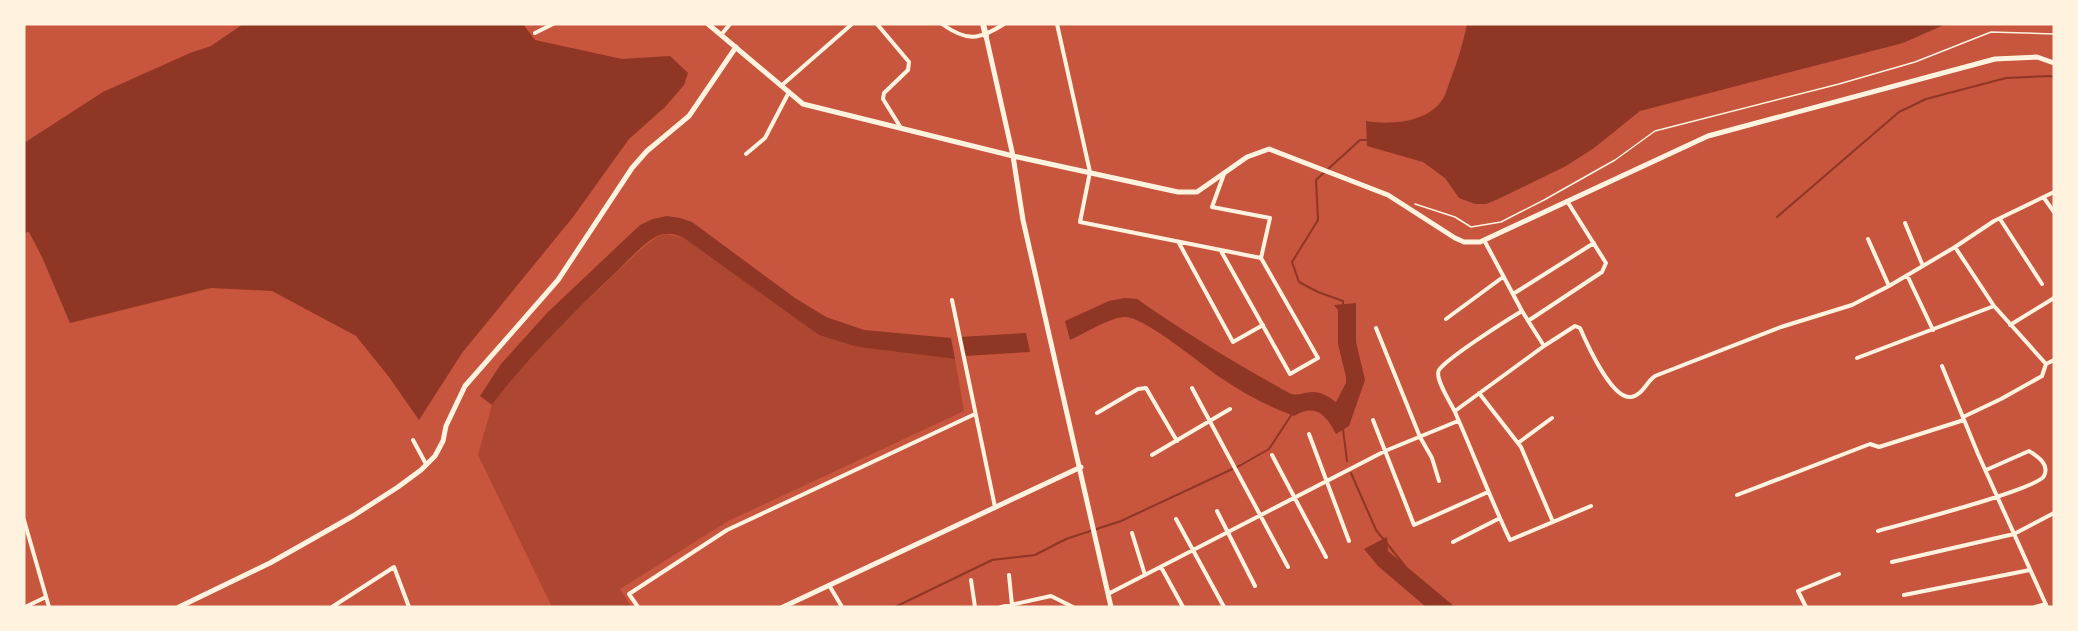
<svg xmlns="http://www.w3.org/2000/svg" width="2078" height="631" font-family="'PT Sans',sans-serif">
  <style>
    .green { fill: #ae4732 }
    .water { fill: #8f3625 }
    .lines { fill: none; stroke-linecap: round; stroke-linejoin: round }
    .stream { stroke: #8f3625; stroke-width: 2 }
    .path { stroke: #fff3e0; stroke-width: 1.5 }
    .minor { stroke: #fff3e0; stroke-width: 4 }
    .tertiary { stroke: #fff3e0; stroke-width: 5 }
    .secondary { stroke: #fff3e0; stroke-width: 6 }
  </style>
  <rect width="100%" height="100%" fill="#c8553d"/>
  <!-- green -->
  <path class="green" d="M 667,234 L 684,238 L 858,347 L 955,359 L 964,411 L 728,521 L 620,589 L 631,607 L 552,607 L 478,455 L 492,405 L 518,371 L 556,330 L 639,251 L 658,236 Z"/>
  <!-- water -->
  <path class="water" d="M 243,24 L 523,24 L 535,40 L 622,59 L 670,56 L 688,73 L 684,85 L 665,107 L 629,139 L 573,217 L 462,353 L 419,420 L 389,377 L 356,336 L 272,291 L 211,288 L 70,323 L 42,257 L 29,232 L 24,233 L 24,143 L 103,92 L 190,53 L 211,46 Z
    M 1467,24 L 1946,24 L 1903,43 L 1640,111 L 1594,148 L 1566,166 L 1496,200 L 1486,204 L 1475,204 L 1459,198 L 1445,178 L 1423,162 L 1367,146 L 1366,121 C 1391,125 1427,123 1443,99 C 1447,92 1448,85 1451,78 C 1458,60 1463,43 1467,24 Z
    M 667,216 L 680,218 L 692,222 L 795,298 L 826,317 L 864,330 L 951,338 L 955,359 L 858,347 L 819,335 L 684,238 C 676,234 666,232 657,236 C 641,245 626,263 612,276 C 569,317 528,357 492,405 L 480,396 L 501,364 L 547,313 L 640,225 L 653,219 Z
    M 1125,298 L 1137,299 C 1186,333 1238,365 1291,394 C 1299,396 1304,392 1312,392 C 1322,392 1329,397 1336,402 L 1346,383 L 1346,377 L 1338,344 L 1338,310 L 1334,305 L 1356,303 L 1356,342 L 1365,380 L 1349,426 L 1336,434 C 1326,415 1316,403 1294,416 C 1269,407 1243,393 1221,378 C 1202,365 1145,317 1125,317 C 1110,317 1084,334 1070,340 L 1065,321 L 1109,301 Z
    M 1026,333 L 1030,352 L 965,356 L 960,337 Z
    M 1387,537 L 1388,551 L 1455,607 L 1426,607 L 1378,566 L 1364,549 Z"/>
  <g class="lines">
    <!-- stream -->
    <path class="stream" d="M 1777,217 L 1899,112 L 1926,99 L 2006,78 L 2050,76 L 2054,77
      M 1343,305 L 1343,301 L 1318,292 L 1299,282 L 1292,262 L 1318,220 L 1316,180 L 1360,140 L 1369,140
      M 1343,429 L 1347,461
      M 1351,473 L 1376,530 L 1405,566
      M 895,607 L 992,560 L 1035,555 L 1066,539 L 1121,521 L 1241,465 L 1269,449 L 1292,414"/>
    <!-- path -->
    <path class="path" d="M 1415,204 L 1455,217 L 1471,227 L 1501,222 L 1544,200 L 1615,160 L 1655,131 L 1839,84 L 1915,62 L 1991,32 L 2054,34"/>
    <!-- minor -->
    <path class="minor" d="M 877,24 L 909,62 L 908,70 L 884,93 L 883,99 L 901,128
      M 942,24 C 967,42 979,40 1004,24
      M 1057,24 L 1090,172 L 1080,222 L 1261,258 L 1270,218 L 1212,207 L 1224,174
      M 535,33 L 553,24
      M 721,35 L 730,24
      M 781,86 L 852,24
      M 746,154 L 765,138 L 789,92
      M 2044,198 L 2054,212
      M 2000,219 L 2042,284
      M 1905,223 L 1923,266
      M 1868,239 L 1889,286
      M 1484,240 L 1522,311 C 1507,320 1447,358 1439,370 C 1434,378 1451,403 1455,412 C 1474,455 1490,498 1510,540 L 1591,506
      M 1179,243 L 1233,342 L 1263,325
      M 1955,247 L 1994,306 L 2046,364 L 2054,360
      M 1221,251 L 1290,374 L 1318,358 L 1261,258
      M 1907,275 L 1933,330
      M 1513,294 L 1594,243
      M 952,300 L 995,507
      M 1446,319 L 1503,277
      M 1528,321 L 1602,272 L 1606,263 L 1567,201
      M 2010,325 L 2054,298
      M 1376,328 L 1420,437 L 1432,458 L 1439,481
      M 1544,346 L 1575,326 L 1580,328 C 1587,344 1612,400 1631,397 C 1642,396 1647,381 1655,376 L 1781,327 L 1852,305 L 1889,286 L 1955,247 L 1994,221 L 2054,192
      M 1857,358 L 1994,306
      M 1942,366 L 1978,454 L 2047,607
      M 1192,388 L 1288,567
      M 1479,393 L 1521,447 L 1553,522
      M 1455,411 L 1544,346 L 1522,311
      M 1097,413 L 1138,389 L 1146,388 L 1177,441
      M 1963,417 L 2001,399 L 2042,376 L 2046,364
      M 1373,420 L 1414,525 L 1488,492
      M 1309,434 L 1349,541
      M 413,440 L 426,464
      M 1518,443 L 1552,418
      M 1152,455 L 1230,409
      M 1272,455 L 1326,557
      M 1737,495 L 1870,444 L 1879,447 L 1964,420
      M 1217,511 L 1255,586
      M 1176,519 L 1224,607
      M 24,520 L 49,607
      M 1878,531 C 1902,524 2036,490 2044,476 C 2050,464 2037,456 2029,451 L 1986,470
      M 1132,533 L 1145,575
      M 1453,542 L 1500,518
      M 1892,562 L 2014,534 L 2054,513
      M 1161,567 L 1183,607
      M 1009,575 L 1012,605
      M 971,580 L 975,607
      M 829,585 L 842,607
      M 1108,594 L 1385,451 L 1458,421
      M 1904,595 L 2030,570
      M 25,607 L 46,597
      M 332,607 L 394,567 L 409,607
      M 638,607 L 629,594 L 727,530 L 975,414
      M 1001,607 L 1051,596 L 1073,607
      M 1806,607 L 1798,591 L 1839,574
      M 2035,607 L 2046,604"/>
    <!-- tertiary -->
    <path class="tertiary" d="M 708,24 L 803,104 L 1013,156 L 1178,192 L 1197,192 L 1247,157 L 1269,149 L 1388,195 L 1455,238 L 1464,242 L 1480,242 L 1708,136 L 1995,59 L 2037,57 L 2054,63
      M 986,36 L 1013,156 L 1023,220 L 1111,607
      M 179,607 L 270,563 L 353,516 L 398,487 L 421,470 L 435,456 L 443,441 L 446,426 L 465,386 L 558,280 L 632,168 L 647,151 L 689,116 L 736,47
      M 783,607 L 1081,467"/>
    <!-- secondary -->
    <path class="secondary" d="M 983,24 L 986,36"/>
  </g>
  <!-- border -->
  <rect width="2078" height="631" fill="none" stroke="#fff3e0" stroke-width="51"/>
</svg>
